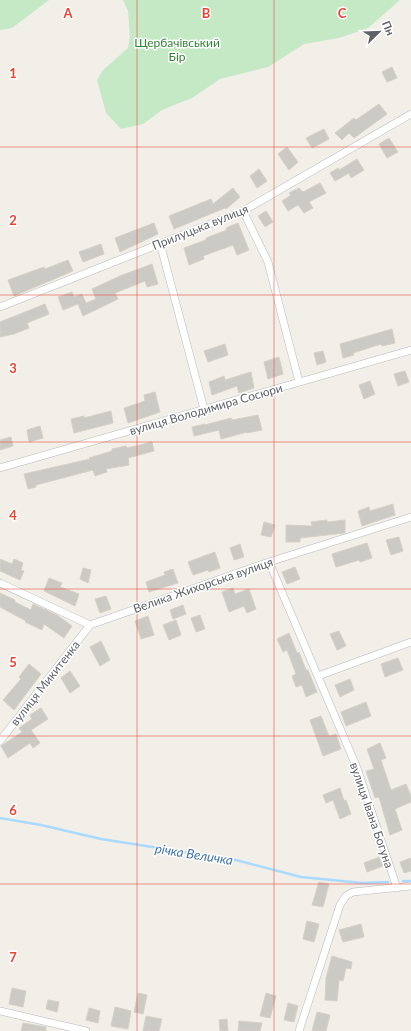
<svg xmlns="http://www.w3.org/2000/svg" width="411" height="1031" font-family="Lato,sans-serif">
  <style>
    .green { fill: #c5e8c5 }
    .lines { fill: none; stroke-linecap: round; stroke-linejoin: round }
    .stream { stroke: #aadaff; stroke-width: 2.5 }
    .building { fill: #cccac5; stroke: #d6d1c6 }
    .street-casing { stroke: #b5b8bc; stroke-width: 8 }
    .street { stroke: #fff; stroke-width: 7 }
    .grid { fill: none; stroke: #ea4335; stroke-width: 1; stroke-opacity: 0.55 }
    .labels { text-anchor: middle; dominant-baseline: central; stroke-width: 3; stroke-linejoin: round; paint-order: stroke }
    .park-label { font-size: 12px; fill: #348238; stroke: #fff }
    .street-label { font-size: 12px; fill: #5f6368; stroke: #fff }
    .water-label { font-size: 13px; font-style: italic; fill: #4174aa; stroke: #fff }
    .grid-label { font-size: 13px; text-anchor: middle; font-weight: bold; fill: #ea4335; stroke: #fff; stroke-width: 3; stroke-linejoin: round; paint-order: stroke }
  </style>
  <rect width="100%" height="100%" fill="#f1efe8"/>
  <!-- green -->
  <path class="green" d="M 0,0 L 49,0 L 12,28 L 0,30 Z
    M 123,0 L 400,0 L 368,28 L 339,38 L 304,44 L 268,67 L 220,79 L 192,98 L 162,110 L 143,124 L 121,129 L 106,113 L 97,80 L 103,70 L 128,48 L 130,36 L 128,11 Z"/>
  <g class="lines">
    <!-- stream -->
    <path class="stream" d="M 0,818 L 41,825 L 101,839 L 236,860 L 301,877 L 362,883 L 388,882
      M 403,881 L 411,881"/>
  </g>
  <!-- building -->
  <path class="building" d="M 392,67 L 397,78 L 387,82 L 382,72 Z
    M 379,104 L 387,114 L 354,138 L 349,133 L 342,140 L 335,133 L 354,118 L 356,120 Z
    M 324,129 L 329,139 L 312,148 L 306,138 Z
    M 389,138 L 398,152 L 387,158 L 379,144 Z
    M 287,147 L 298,162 L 289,170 L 278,154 Z
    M 357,159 L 364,170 L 351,178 L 349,173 L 335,181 L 330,173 L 338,168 L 339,170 Z
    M 259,169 L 267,181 L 257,188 L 250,176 Z
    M 320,183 L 326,193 L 309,202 L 313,208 L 304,213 L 298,205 L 288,211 L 282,201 L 291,195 L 289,193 L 299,188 L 303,192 Z
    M 233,188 L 240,197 L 226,209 L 225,208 L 174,229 L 169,216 L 211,199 L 213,204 Z
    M 266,211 L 273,222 L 265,227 L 258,216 Z
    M 154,223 L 158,234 L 120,252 L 115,238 Z
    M 238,223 L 249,250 L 237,255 L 233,245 L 203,256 L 204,259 L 189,265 L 184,248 L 206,240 L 206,238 L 227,230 L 226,228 Z
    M 101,244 L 104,254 L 83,262 L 79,252 Z
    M 68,260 L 73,271 L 14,296 L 8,280 L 44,267 L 45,269 Z
    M 152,264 L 158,284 L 147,287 L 145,281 L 115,293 L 118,299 L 83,316 L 78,304 L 63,310 L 58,297 L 72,292 L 74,297 L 82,294 L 86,303 L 96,299 L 92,289 L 120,276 Z
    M 45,304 L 49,314 L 27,323 L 29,328 L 14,334 L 0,337 L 0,322 Z
    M 392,329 L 395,343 L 382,346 L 381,344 L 353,353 L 354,355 L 343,358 L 340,344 Z
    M 225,344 L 228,355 L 208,362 L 204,351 Z
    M 323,351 L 326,362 L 317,365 L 314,353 Z
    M 279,357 L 283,374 L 268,379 L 264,362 Z
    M 405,371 L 409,382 L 398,386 L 394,374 Z
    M 251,372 L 254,388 L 239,393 L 237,386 L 212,395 L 209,382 L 224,376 L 225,380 Z
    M 370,381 L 375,394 L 364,399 L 359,385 Z
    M 155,392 L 160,412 L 128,423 L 124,408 L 145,401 L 144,395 Z
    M 111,411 L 113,423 L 74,433 L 71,419 L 84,416 L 84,418 Z
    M 258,415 L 262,430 L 247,433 L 247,432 L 221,439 L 219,430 L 194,436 L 192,427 L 205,424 L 205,425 L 231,418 L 232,420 Z
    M 40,426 L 43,438 L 29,442 L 27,430 Z
    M 11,437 L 13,446 L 0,450 L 0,440 Z
    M 152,442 L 154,451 L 128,458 L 129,465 L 106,469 L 107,472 L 95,476 L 93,470 L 36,485 L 36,487 L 28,489 L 24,474 L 90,459 L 89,458 L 112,451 L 112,449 L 126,446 L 127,448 Z
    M 393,504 L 395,515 L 362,526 L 358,511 L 369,507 L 370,511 Z
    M 327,520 L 327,522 L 345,520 L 345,533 L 300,538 L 300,542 L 286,542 L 286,525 L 312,526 L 311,522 Z
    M 264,522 L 275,525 L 271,537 L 261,535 Z
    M 399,537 L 403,551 L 391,555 L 386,540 Z
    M 367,543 L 372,558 L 360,562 L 359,560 L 336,567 L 332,554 Z
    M 240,544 L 244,557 L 234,560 L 230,548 Z
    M 215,552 L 220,568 L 209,572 L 208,570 L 193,575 L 188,562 Z
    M 0,559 L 12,564 L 14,559 L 23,563 L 21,570 L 24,571 L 20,580 L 0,571 Z
    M 295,567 L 300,579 L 287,584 L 282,572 Z
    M 83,568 L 91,570 L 88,583 L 80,579 Z
    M 173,569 L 178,583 L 149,592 L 146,582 L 165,575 L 164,572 Z
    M 49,578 L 62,583 L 60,587 L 79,594 L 75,606 L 44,591 Z
    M 233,588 L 235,594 L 249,589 L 256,609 L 247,613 L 244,606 L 229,612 L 222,592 Z
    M 0,593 L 15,600 L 15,602 L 31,610 L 33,604 L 57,615 L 72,626 L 64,638 L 44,624 L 42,630 L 25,622 L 26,621 L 0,607 Z
    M 106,596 L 111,609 L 100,613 L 95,599 Z
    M 183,605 L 186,614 L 173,619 L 170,610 Z
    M 200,615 L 205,629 L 196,632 L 191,618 Z
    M 148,616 L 154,635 L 141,639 L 135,621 Z
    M 176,620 L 181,635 L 169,640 L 163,625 Z
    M 339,631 L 346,646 L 337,650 L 330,634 Z
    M 289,633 L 297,653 L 299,652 L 306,670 L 308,670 L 317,692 L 306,697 L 302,685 L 296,687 L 292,676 L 296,674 L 287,650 L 283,652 L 277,639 Z
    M 101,641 L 110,660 L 100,666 L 90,647 Z
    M 398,658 L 403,670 L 385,677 L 381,664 Z
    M 29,664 L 41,674 L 14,710 L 3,700 L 21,679 L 19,677 Z
    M 70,671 L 80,686 L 70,693 L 61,678 Z
    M 350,679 L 354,690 L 340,697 L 335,685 Z
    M 366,702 L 371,716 L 346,726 L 341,712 Z
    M 41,708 L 48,719 L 31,730 L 40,743 L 33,748 L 30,743 L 8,758 L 1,746 L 22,732 L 19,728 L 32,719 L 30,715 Z
    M 321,716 L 329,736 L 336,734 L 341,749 L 323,756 L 310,720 Z
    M 380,743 L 386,758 L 381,760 L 391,790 L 406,784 L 411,796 L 411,802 L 395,809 L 402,830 L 390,835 L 379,797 L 375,798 L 366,771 L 374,769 L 367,749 Z
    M 340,788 L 344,801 L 346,800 L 351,814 L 340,819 L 333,800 L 326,803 L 323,795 Z
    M 379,857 L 383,866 L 367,872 L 364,863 Z
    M 411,858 L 411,871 L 404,873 L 400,862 Z
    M 319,882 L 329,884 L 323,907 L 312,905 Z
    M 307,921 L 319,924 L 314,942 L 303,939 Z
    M 361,924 L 364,937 L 343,942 L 339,930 Z
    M 332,956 L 352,962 L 351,969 L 346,968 L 343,981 L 339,980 L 337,1001 L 325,1000 L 326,978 Z
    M 12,988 L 26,991 L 23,1007 L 9,1004 Z
    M 138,993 L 147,995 L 143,1014 L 134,1012 Z
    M 266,993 L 276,996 L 270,1018 L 260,1016 Z
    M 48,1000 L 59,1002 L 57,1012 L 46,1009 Z
    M 288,1003 L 298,1006 L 294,1022 L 284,1020 Z
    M 115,1007 L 131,1011 L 128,1029 L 111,1026 Z
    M 89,1008 L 100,1011 L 98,1023 L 86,1020 Z
    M 317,1012 L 330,1015 L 326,1031 L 312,1031 Z
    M 146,1016 L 162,1019 L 159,1031 L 143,1031 Z
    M 227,1019 L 228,1031 L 220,1031 L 219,1020 Z
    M 239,1021 L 262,1023 L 260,1031 L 238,1031 Z
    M 23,1023 L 46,1027 L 46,1031 L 21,1031 Z"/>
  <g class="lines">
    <defs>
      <path id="street" d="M 243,211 L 268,262 L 299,382
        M 160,243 L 204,409
        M 0,307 L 243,211 L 411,114
        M 0,468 L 411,350
        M 269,562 L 357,768 L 397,888
        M 0,583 L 90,625 L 269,562 L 411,517
        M 318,676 L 411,642
        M 0,741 L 90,625
        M 0,1011 L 86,1031
        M 299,1031 L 340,905 L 346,896 L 353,892 L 411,886"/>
    </defs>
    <!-- street casing -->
    <use href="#street" class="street-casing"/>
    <!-- street -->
    <use href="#street" class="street"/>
  </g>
  <!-- grid -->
  <path class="grid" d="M 137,0 L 137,1031M 274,0 L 274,1031M 0,147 L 411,147M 0,295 L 411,295M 0,442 L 411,442M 0,589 L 411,589M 0,736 L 411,736M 0,884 L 411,884"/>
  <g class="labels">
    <!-- park labels -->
    <g class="park-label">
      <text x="177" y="42">Щербачівський<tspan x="177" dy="14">Бір</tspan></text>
    </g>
    <!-- street labels -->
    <g class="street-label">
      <text transform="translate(200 227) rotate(-22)">Прилуцька вулиця</text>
      <text transform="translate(206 409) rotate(-16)">вулиця Володимира Сосюри</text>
      <text transform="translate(203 585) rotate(-19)">Велика Жихорська вулиця</text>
      <text transform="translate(45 683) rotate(-52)">вулиця Микитенка</text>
      <text transform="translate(372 815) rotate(71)">вулиця Івана Богуна</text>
    </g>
    <!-- water labels -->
    <g class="water-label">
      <text transform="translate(194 854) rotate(9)">річка Величка</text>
    </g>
  </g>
  <g class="grid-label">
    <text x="68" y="18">A</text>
    <text x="206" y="18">B</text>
    <text x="342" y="18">C</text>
    <text x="13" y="78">1</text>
    <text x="13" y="225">2</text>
    <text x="13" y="373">3</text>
    <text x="13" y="520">4</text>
    <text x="13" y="667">5</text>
    <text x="13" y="815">6</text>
    <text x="13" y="962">7</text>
  </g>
  <!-- north arrow -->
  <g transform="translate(379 32) rotate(67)" stroke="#ffffff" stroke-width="3" paint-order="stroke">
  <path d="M0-3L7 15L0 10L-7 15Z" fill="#5f6368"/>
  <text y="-6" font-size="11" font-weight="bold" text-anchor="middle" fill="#5f6368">Пн</text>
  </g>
</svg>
